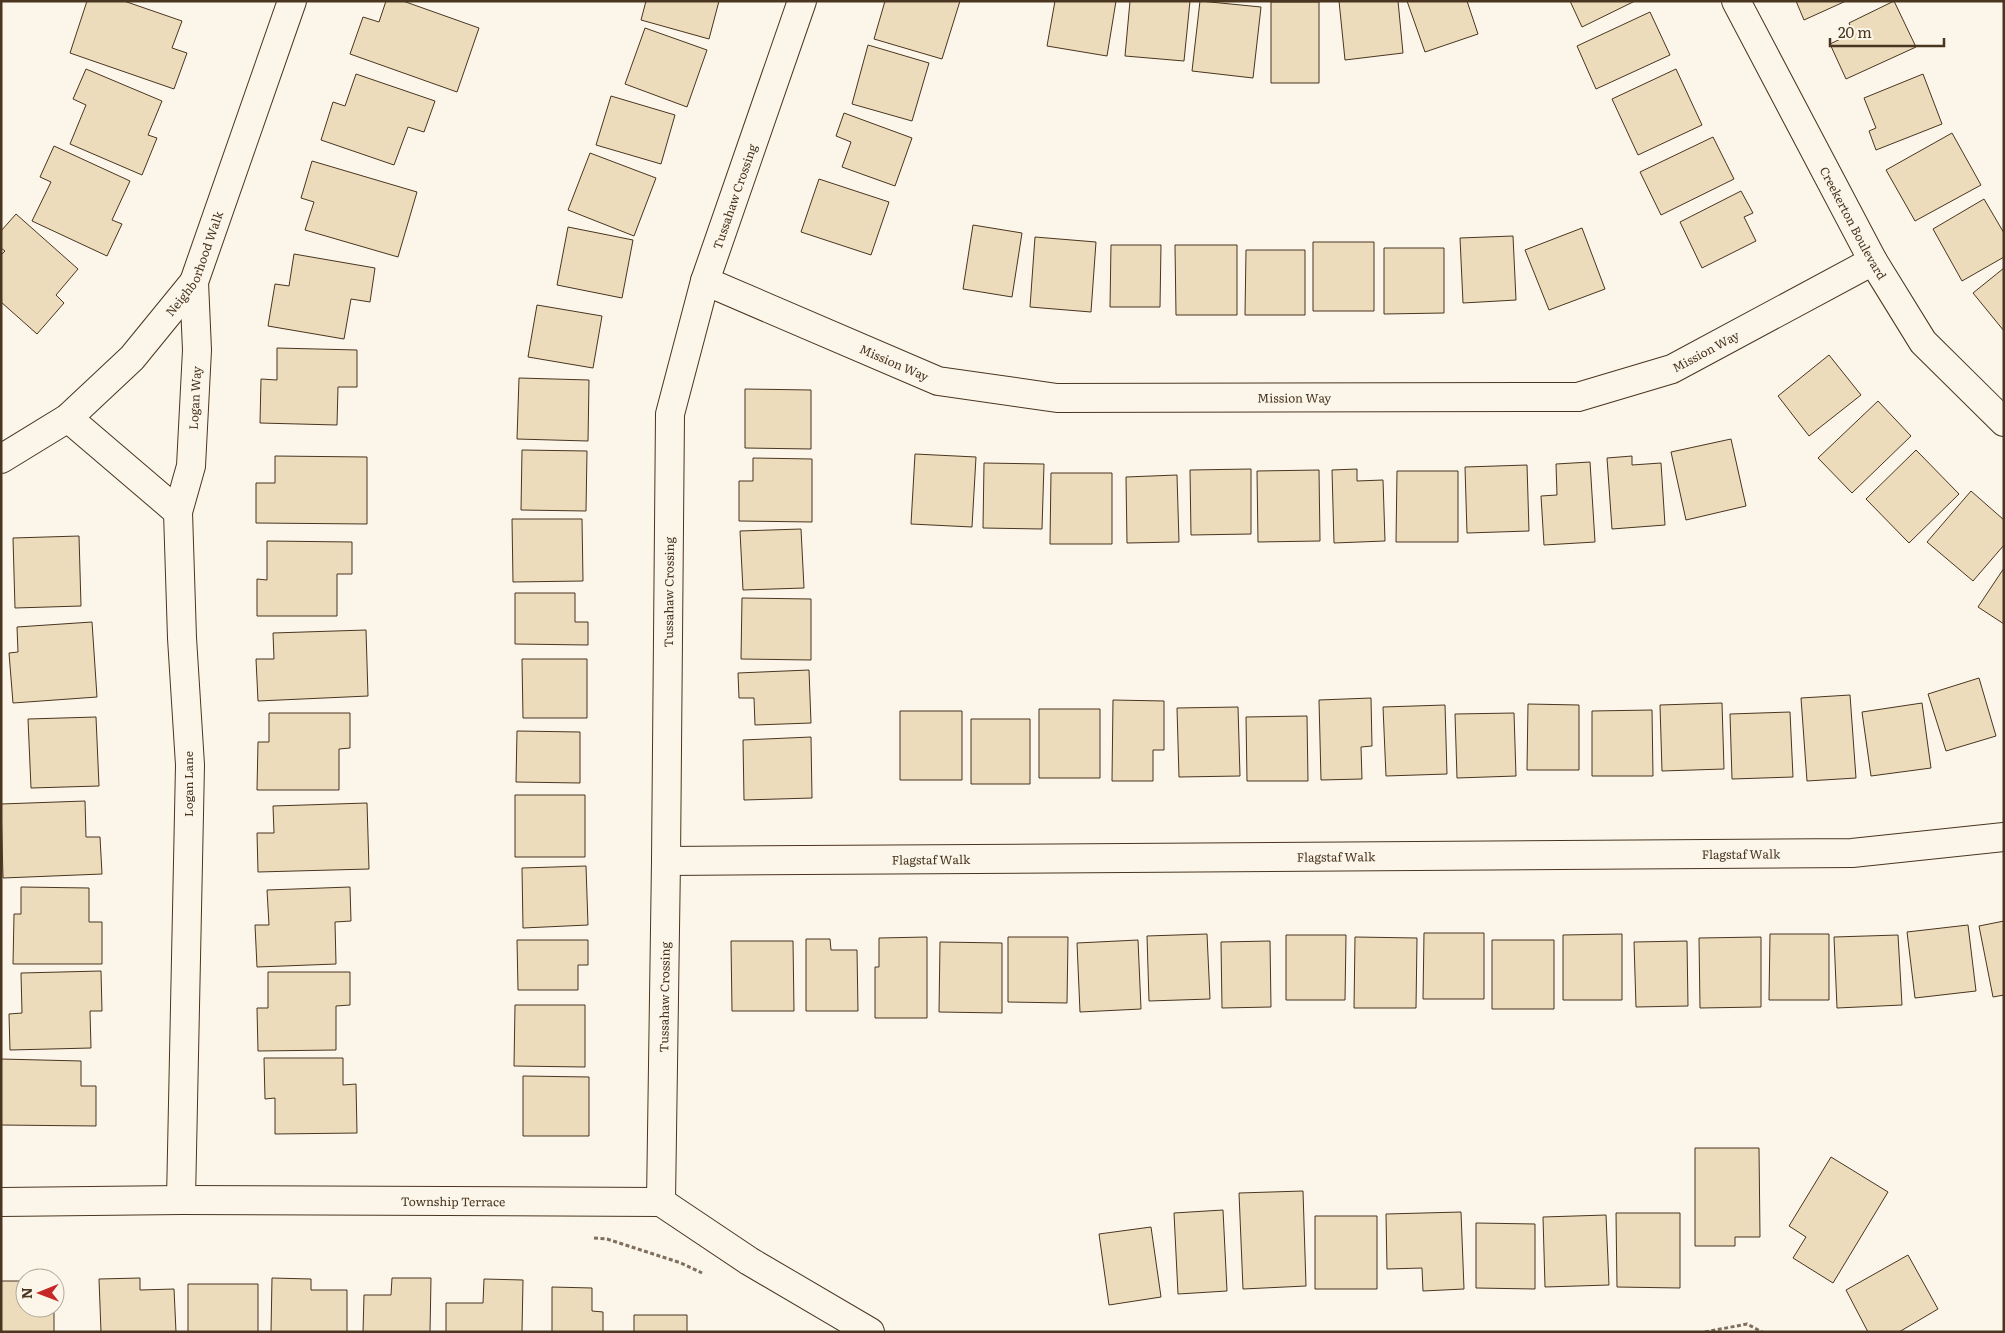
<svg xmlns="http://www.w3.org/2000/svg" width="2005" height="1333" font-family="Literata,serif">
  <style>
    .building { fill: #ecdcbc; stroke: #4a3520 }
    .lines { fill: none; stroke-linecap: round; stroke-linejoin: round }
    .minor-casing { stroke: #4a3520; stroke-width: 30 }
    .path { stroke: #7f6f5c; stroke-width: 3; stroke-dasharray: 4 2.5; stroke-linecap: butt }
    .minor { stroke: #fbf6e9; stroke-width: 28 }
    .labels { text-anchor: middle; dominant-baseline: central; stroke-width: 4; stroke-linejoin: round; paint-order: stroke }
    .street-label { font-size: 12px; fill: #4a3520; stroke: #fbf6e9 }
  </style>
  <rect width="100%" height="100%" fill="#fbf6e9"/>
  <!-- building -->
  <path class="building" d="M 87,1 L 124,1 L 182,21 L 172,48 L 187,53 L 174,89 L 70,53 Z
    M 386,1 L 403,1 L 479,28 L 457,92 L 350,54 L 363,17 L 379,22 Z
    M 646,1 L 719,1 L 709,39 L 641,20 Z
    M 885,1 L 960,1 L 942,59 L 874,39 Z
    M 1055,1 L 1116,1 L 1107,56 L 1047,46 Z
    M 1130,1 L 1190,1 L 1184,61 L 1125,56 Z
    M 1200,1 L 1261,7 L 1253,78 L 1192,71 Z
    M 1339,1 L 1398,1 L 1403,53 L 1345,60 Z
    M 1407,1 L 1467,1 L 1478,34 L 1425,52 Z
    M 1570,1 L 1635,1 L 1582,27 Z
    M 1796,1 L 1846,1 L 1804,20 Z
    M 1894,1 L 1916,47 L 1846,79 L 1830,44 L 1853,33 L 1849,23 Z
    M 1271,2 L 1319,2 L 1319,83 L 1271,83 Z
    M 1650,12 L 1670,55 L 1596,89 L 1577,46 Z
    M 645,28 L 707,50 L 687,107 L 625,84 Z
    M 868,45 L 929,63 L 912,121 L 852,104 Z
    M 86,69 L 162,101 L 148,135 L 157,138 L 142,175 L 70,144 L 86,105 L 73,99 Z
    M 1676,69 L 1702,125 L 1638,155 L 1612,99 Z
    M 356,74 L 435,101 L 424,132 L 408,127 L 394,165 L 321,140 L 333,102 L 345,106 Z
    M 1923,74 L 1942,124 L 1876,150 L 1869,131 L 1876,128 L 1864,98 Z
    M 611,96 L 675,115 L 661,164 L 596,145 Z
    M 844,113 L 912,138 L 895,186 L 842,167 L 851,142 L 836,136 Z
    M 1952,133 L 1981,185 L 1915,221 L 1886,170 Z
    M 1713,137 L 1734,179 L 1661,215 L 1640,172 Z
    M 54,146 L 130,181 L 112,220 L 122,224 L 107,256 L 32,221 L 51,182 L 40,177 Z
    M 590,153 L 656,178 L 634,236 L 568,210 Z
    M 312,161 L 417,192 L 398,257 L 305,230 L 314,202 L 301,198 Z
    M 819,179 L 889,202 L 871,255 L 801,232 Z
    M 1741,191 L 1753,213 L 1744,217 L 1756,241 L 1702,268 L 1680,222 Z
    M 1984,199 L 2004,233 L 2004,257 L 1962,281 L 1933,229 Z
    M 16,214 L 78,269 L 56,295 L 64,303 L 37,334 L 1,302 L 1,255 L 5,251 L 1,248 L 1,231 Z
    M 973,225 L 1022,233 L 1012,297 L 963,289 Z
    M 568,227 L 633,240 L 622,298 L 557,285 Z
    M 1582,228 L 1605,289 L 1549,310 L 1525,250 Z
    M 1513,236 L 1516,300 L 1463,303 L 1460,238 Z
    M 1035,237 L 1096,242 L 1091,312 L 1030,307 Z
    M 1313,242 L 1374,242 L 1374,311 L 1313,311 Z
    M 1111,245 L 1161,245 L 1160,307 L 1110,307 Z
    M 1175,245 L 1237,245 L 1237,315 L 1176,315 Z
    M 1384,248 L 1444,248 L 1444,313 L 1384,314 Z
    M 1246,250 L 1305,250 L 1305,315 L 1245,315 Z
    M 294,254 L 375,268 L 370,302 L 351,299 L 344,339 L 268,326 L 275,284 L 289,286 Z
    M 2004,268 L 2004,331 L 1973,293 Z
    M 537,305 L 602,316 L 593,368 L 528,357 Z
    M 277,348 L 357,350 L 357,387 L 338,387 L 337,425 L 260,423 L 261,379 L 277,380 Z
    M 1829,355 L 1861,395 L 1809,436 L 1778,396 Z
    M 519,378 L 589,380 L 588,441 L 517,439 Z
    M 745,389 L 811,390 L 811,449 L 745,448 Z
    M 1878,401 L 1911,436 L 1852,493 L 1818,458 Z
    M 1731,439 L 1746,506 L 1686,520 L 1671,452 Z
    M 522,450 L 587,451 L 586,511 L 521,510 Z
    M 1916,450 L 1959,494 L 1909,543 L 1866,499 Z
    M 915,454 L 976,457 L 972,527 L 911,524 Z
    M 275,456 L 367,457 L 367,524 L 256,523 L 256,483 L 275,483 Z
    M 1632,456 L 1632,465 L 1661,463 L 1665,525 L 1612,529 L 1607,458 Z
    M 753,458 L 812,459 L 812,522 L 739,521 L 739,481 L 753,481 Z
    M 1590,462 L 1595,542 L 1544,545 L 1541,496 L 1557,495 L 1556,464 Z
    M 984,463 L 1044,464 L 1042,529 L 983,528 Z
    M 1527,465 L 1529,531 L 1467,533 L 1465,467 Z
    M 1251,469 L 1251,534 L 1191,535 L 1190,470 Z
    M 1357,469 L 1357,481 L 1383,480 L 1385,541 L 1334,543 L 1332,470 Z
    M 1319,470 L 1320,541 L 1258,542 L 1257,471 Z
    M 1397,471 L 1458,471 L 1458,542 L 1396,542 Z
    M 1051,473 L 1112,473 L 1112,544 L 1050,544 Z
    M 1177,475 L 1179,542 L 1127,543 L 1126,477 Z
    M 1971,491 L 2004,520 L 2004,545 L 1973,581 L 1927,542 Z
    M 512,519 L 582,519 L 583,581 L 513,582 Z
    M 801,529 L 804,588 L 743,590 L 740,531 Z
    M 79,536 L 81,606 L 15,608 L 13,538 Z
    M 267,541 L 352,542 L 352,574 L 337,574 L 337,616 L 257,616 L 257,579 L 267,580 Z
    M 2004,568 L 2004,624 L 1978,607 Z
    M 515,593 L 575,593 L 575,622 L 588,622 L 588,645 L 515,644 Z
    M 742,598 L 811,599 L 811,660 L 741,659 Z
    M 92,622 L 97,697 L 13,703 L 9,653 L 18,652 L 17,627 Z
    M 366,630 L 368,696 L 258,701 L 256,659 L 274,659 L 273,633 Z
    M 522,659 L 587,659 L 587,718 L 523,718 Z
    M 809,670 L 811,723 L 755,725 L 754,698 L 739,698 L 738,673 Z
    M 1979,678 L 1996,736 L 1946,751 L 1928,694 Z
    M 1850,695 L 1856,778 L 1807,781 L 1801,698 Z
    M 1371,698 L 1372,746 L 1361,747 L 1362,779 L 1321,780 L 1319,700 Z
    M 1113,700 L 1164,701 L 1164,750 L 1153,750 L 1153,781 L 1112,781 Z
    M 1722,703 L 1724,769 L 1662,771 L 1660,705 Z
    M 1922,703 L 1931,768 L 1871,776 L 1862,712 Z
    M 1528,704 L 1579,705 L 1579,770 L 1527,770 Z
    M 1445,705 L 1447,774 L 1386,776 L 1383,707 Z
    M 1238,707 L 1240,776 L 1179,777 L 1177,708 Z
    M 1039,709 L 1100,709 L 1100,778 L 1039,778 Z
    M 1652,710 L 1653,776 L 1592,776 L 1592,711 Z
    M 900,711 L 962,711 L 962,780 L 900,780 Z
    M 1790,712 L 1793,777 L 1732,779 L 1730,714 Z
    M 269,713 L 350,713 L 350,748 L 339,749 L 339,790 L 257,790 L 258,742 L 269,742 Z
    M 1514,713 L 1516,776 L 1457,778 L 1455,714 Z
    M 1307,716 L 1308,781 L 1247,781 L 1246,717 Z
    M 96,717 L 99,786 L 31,788 L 28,719 Z
    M 971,719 L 1030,719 L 1030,784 L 971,784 Z
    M 517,731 L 580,732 L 580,783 L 516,782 Z
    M 811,737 L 812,798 L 744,800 L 743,740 Z
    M 515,795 L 585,795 L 585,857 L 515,857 Z
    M 85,801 L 86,837 L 100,837 L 102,874 L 3,878 L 1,804 Z
    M 367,803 L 369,869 L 258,872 L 257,833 L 274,833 L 273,806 Z
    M 586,866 L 588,925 L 523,928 L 522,868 Z
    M 21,887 L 89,888 L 89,922 L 102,922 L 102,964 L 13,964 L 14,914 L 21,914 Z
    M 350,887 L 351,921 L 335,922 L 336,964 L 257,967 L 255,925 L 269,925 L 267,890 Z
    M 2004,921 L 2004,995 L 1993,997 L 1979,926 Z
    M 1968,925 L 1976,991 L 1915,998 L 1907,932 Z
    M 1424,933 L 1484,933 L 1484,999 L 1423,999 Z
    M 1207,934 L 1210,999 L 1149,1001 L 1147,936 Z
    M 1622,934 L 1622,1000 L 1563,1000 L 1563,935 Z
    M 1770,934 L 1829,934 L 1829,1000 L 1769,1000 Z
    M 1286,935 L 1346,935 L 1345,1000 L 1286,1000 Z
    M 1898,935 L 1902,1005 L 1837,1008 L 1834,937 Z
    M 927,937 L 927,1018 L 875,1018 L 875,967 L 879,967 L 879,938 Z
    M 1008,937 L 1068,937 L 1067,1003 L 1008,1002 Z
    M 1355,937 L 1417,938 L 1416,1008 L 1354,1008 Z
    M 1761,937 L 1761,1007 L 1700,1008 L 1699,938 Z
    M 806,939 L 830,939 L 831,950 L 857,950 L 858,1011 L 806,1011 Z
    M 517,940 L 588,940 L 588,965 L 578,965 L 578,990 L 518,990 Z
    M 1138,940 L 1141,1009 L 1080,1012 L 1077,943 Z
    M 1492,940 L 1554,940 L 1554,1009 L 1492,1009 Z
    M 731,941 L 793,941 L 794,1011 L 732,1011 Z
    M 1270,941 L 1271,1007 L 1222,1008 L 1221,942 Z
    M 1687,941 L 1688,1006 L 1636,1007 L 1634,942 Z
    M 940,942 L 1002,943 L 1002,1013 L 939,1012 Z
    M 101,971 L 102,1011 L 90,1011 L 91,1048 L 10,1050 L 9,1014 L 22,1013 L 21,973 Z
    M 268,972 L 350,972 L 350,1005 L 336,1006 L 336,1050 L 258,1051 L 257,1008 L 268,1008 Z
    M 515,1005 L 585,1005 L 585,1067 L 514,1066 Z
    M 264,1058 L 343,1058 L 343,1085 L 356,1084 L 357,1133 L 275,1134 L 275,1098 L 265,1099 Z
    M 1,1059 L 81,1061 L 81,1086 L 96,1086 L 96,1126 L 1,1125 Z
    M 523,1076 L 589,1077 L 589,1136 L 523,1136 Z
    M 1695,1148 L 1759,1148 L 1760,1237 L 1735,1237 L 1735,1246 L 1695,1246 Z
    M 1831,1157 L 1888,1192 L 1833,1283 L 1793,1258 L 1806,1237 L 1789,1226 Z
    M 1303,1191 L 1306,1286 L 1243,1289 L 1239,1193 Z
    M 1223,1210 L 1227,1291 L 1178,1294 L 1174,1213 Z
    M 1461,1212 L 1464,1289 L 1423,1291 L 1422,1268 L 1387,1269 L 1386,1214 Z
    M 1616,1213 L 1680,1213 L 1680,1288 L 1617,1287 Z
    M 1606,1215 L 1609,1285 L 1545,1287 L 1543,1217 Z
    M 1315,1216 L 1377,1216 L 1377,1289 L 1315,1289 Z
    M 1476,1223 L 1535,1224 L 1535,1289 L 1476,1288 Z
    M 1151,1227 L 1161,1297 L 1109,1305 L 1099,1234 Z
    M 1908,1255 L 1938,1309 L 1899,1332 L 1868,1332 L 1846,1290 Z
    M 140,1278 L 140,1290 L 174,1289 L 176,1332 L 101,1332 L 99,1279 Z
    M 272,1278 L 311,1279 L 311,1290 L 347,1290 L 347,1332 L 271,1332 Z
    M 392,1278 L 431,1278 L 430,1332 L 363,1332 L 364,1295 L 391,1295 Z
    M 484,1279 L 523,1280 L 522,1332 L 446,1332 L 446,1303 L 483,1303 Z
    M 1,1281 L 25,1281 L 25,1308 L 54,1308 L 54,1332 L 1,1332 Z
    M 188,1284 L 258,1284 L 258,1332 L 188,1332 Z
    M 552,1287 L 592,1288 L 592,1311 L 603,1312 L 603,1332 L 552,1332 Z
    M 634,1315 L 687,1315 L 687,1332 L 634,1332 Z"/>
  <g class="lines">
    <defs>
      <g id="minor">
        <path id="s1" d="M 1736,1 L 1873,261 L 1923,342 L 2004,422"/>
        <path id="s2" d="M 705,281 L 938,381 L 1057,398 L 1578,397 L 1672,369 L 1873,261"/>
        <path d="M 68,418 L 178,512 L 182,638 L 190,765 L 181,1200"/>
        <path id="s3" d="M 1,459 L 68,418 L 132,358 L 194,282 L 292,1"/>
        <path id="s4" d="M 178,512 L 191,466 L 197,350 L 194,282"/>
        <path id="s5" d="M 666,861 L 1852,853 L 2004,837"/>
        <path id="s6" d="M 1,1202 L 181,1200 L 661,1202 L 749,1261 L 870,1332"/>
        <path id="s7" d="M 661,1202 L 666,861 L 670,414 L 705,281 L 802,1"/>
      </g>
    </defs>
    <!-- minor casing -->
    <use href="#minor" class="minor-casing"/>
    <!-- path -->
    <path class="path" d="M 594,1238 L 607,1239 L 681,1263 L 702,1273
      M 1705,1332 L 1747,1324 L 1762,1332"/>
    <!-- minor -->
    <use href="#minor" class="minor"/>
  </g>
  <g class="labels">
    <!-- street labels -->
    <g class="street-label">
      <text stroke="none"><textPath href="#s7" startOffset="1015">Tussahaw Crossing</textPath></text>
      <text stroke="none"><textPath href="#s1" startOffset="251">Creekerton Boulevard</textPath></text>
      <text stroke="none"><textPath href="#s3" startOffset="281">Neighborhood Walk</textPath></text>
      <text stroke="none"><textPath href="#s2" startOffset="1031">Mission Way</textPath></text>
      <text stroke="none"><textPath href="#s2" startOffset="206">Mission Way</textPath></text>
      <text stroke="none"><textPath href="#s4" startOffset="116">Logan Way</textPath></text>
      <text stroke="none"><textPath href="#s2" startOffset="611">Mission Way</textPath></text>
      <text stroke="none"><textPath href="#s7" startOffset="610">Tussahaw Crossing</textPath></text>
      <text transform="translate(188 784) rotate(-90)">Logan Lane</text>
      <text stroke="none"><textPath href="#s5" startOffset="1075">Flagstaf Walk</textPath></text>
      <text stroke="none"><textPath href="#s5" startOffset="670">Flagstaf Walk</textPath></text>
      <text stroke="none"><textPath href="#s5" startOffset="265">Flagstaf Walk</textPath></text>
      <text stroke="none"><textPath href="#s7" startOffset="205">Tussahaw Crossing</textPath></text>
      <text stroke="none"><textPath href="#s6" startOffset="452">Township Terrace</textPath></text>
    </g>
  </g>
  <!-- border -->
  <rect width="2005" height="1333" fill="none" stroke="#4a3520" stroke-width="5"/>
  <!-- north arrow -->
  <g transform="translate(40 1293) rotate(269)"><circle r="24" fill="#fbf6e9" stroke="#b4a999"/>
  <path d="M0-4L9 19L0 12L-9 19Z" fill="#c62828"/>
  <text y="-8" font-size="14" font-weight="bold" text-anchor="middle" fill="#4a3520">N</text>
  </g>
  <!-- scale -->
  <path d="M1830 38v8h114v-8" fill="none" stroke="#4a3520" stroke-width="2.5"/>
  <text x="1838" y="38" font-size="15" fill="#4a3520" stroke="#fbf6e9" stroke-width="4" paint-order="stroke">20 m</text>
</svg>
